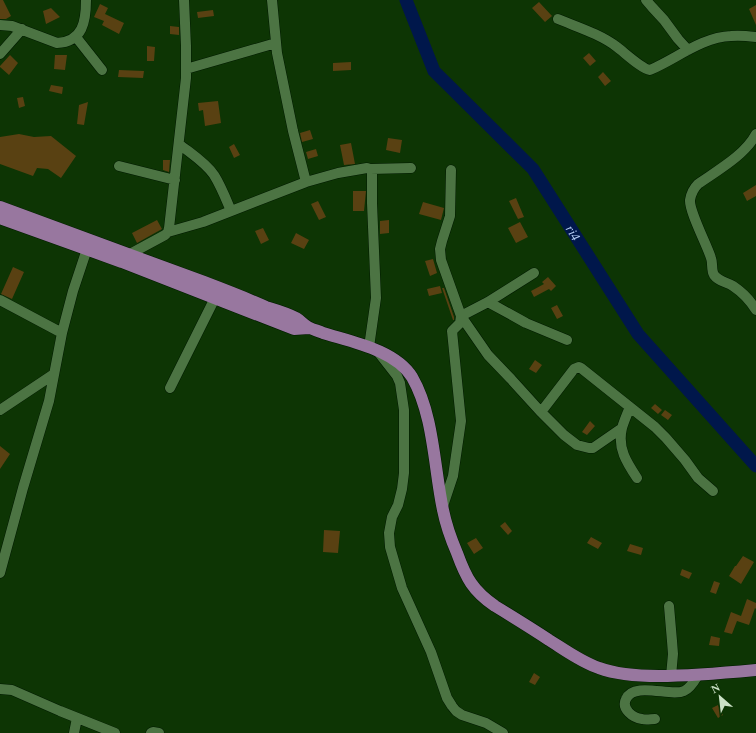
<svg xmlns="http://www.w3.org/2000/svg" width="756" height="733" font-family="Georgia,serif">
  <style>
    .lines { fill: none; stroke-linecap: round; stroke-linejoin: round }
    .river { stroke: #00174b; stroke-width: 13 }
    .building { fill: #594112 }
    .minor-casing { stroke: #001a00; stroke-width: 11 }
    .major-casing { stroke: #001a00; stroke-width: 13 }
    .minor { stroke: #4c7443; stroke-width: 10 }
    .major { stroke: #98779f; stroke-width: 12 }
    .labels { text-anchor: middle; dominant-baseline: central; stroke-width: 4; stroke-linejoin: round; paint-order: stroke }
    .water-label { font-size: 13px; font-style: italic; fill: #b3ccf4; stroke: #0d3504 }
  </style>
  <rect width="100%" height="100%" fill="#0d3504"/>
  <g class="lines">
    <!-- river -->
    <path class="river" id="s1" d="M 406,0 L 434,71 L 533,169 L 638,334 L 756,466"/>
  </g>
  <!-- building -->
  <path class="building" d="M 0,0 L 3,0 L 11,16 L 6,19 L 0,19 Z
    M 539,2 L 552,16 L 545,22 L 532,8 Z
    M 100,4 L 108,8 L 105,14 L 124,23 L 119,34 L 102,25 L 104,21 L 94,17 Z
    M 756,5 L 756,25 L 749,9 Z
    M 51,8 L 60,17 L 46,24 L 43,11 Z
    M 213,10 L 214,16 L 198,18 L 197,12 Z
    M 170,26 L 179,27 L 179,35 L 170,34 Z
    M 147,46 L 155,47 L 154,61 L 147,61 Z
    M 589,53 L 596,61 L 590,66 L 583,58 Z
    M 10,55 L 18,63 L 9,75 L 0,67 L 0,66 Z
    M 55,55 L 67,55 L 65,70 L 54,69 Z
    M 351,62 L 351,70 L 333,71 L 333,63 Z
    M 119,70 L 144,71 L 143,78 L 118,77 Z
    M 603,72 L 611,81 L 605,86 L 598,77 Z
    M 51,85 L 63,87 L 62,94 L 49,91 Z
    M 23,97 L 25,106 L 19,108 L 17,98 Z
    M 218,101 L 221,123 L 205,126 L 203,110 L 199,111 L 198,103 Z
    M 88,102 L 84,125 L 77,124 L 79,105 Z
    M 310,130 L 313,139 L 302,142 L 300,133 Z
    M 19,134 L 34,137 L 51,136 L 76,156 L 61,178 L 48,169 L 37,168 L 33,176 L 0,164 L 0,137 Z
    M 388,138 L 402,140 L 400,153 L 386,150 Z
    M 351,143 L 355,164 L 344,165 L 340,145 Z
    M 234,144 L 240,155 L 234,158 L 229,147 Z
    M 316,149 L 318,156 L 308,159 L 306,152 Z
    M 163,160 L 170,160 L 169,172 L 163,170 Z
    M 756,185 L 756,196 L 747,201 L 743,193 Z
    M 353,191 L 366,191 L 364,211 L 353,211 Z
    M 516,198 L 524,217 L 518,219 L 509,201 Z
    M 318,201 L 326,217 L 319,220 L 311,204 Z
    M 423,202 L 444,208 L 441,220 L 419,214 Z
    M 157,220 L 162,229 L 137,243 L 132,233 Z
    M 389,220 L 389,233 L 380,234 L 380,221 Z
    M 520,222 L 528,237 L 516,243 L 508,228 Z
    M 263,228 L 269,240 L 261,244 L 255,231 Z
    M 296,233 L 309,240 L 304,249 L 291,243 Z
    M 433,259 L 437,273 L 430,276 L 425,261 Z
    M 13,267 L 24,272 L 12,299 L 1,294 Z
    M 548,277 L 556,286 L 551,291 L 549,289 L 534,297 L 531,291 L 544,284 L 542,282 Z
    M 440,286 L 442,293 L 429,296 L 427,289 Z
    M 442,288 L 444,288 L 454,317 L 454,320 L 453,320 Z
    M 557,305 L 563,316 L 557,319 L 551,308 Z
    M 535,360 L 542,365 L 536,373 L 529,369 Z
    M 655,404 L 662,410 L 658,414 L 651,408 Z
    M 665,410 L 672,415 L 668,420 L 661,415 Z
    M 590,421 L 595,426 L 587,435 L 582,432 Z
    M 0,446 L 10,454 L 0,469 Z
    M 505,522 L 512,531 L 508,535 L 500,526 Z
    M 324,530 L 340,531 L 338,553 L 323,552 Z
    M 591,537 L 602,543 L 598,549 L 587,543 Z
    M 476,538 L 483,548 L 474,554 L 467,543 Z
    M 630,544 L 643,548 L 641,555 L 627,551 Z
    M 743,556 L 754,562 L 741,584 L 729,576 L 735,566 L 736,566 Z
    M 682,569 L 692,573 L 689,579 L 680,575 Z
    M 714,581 L 720,583 L 716,594 L 710,592 Z
    M 747,599 L 756,603 L 756,609 L 755,608 L 749,625 L 737,621 L 732,634 L 724,632 L 731,612 L 741,616 Z
    M 711,636 L 720,638 L 719,646 L 709,645 Z
    M 534,673 L 540,677 L 535,685 L 529,682 Z
    M 718,705 L 723,715 L 718,718 L 712,708 Z"/>
  <g class="lines">
    <defs>
      <path id="minor" d="M 272,0 L 277,53 L 293,131 L 306,182
        M 646,0 L 652,7 L 664,20 L 678,39 L 688,50
        M 558,19 C 577,27 600,34 617,47 C 625,53 642,69 650,70 C 676,59 702,37 731,36 C 739,35 748,36 756,37
        M 0,25 L 12,26 L 57,43 C 83,42 86,21 86,0
        M 76,37 L 102,70
        M 0,54 L 22,29
        M 186,69 L 276,43
        M 756,134 C 745,155 718,170 698,184 C 694,188 691,194 690,200 C 689,211 707,245 711,258 C 713,263 711,270 714,275 C 719,282 727,282 733,286 C 742,292 750,300 756,310
        M 179,144 C 190,153 205,162 214,175 C 221,186 226,199 231,211
        M 119,166 L 175,180
        M 370,169 L 411,168
        M 451,170 L 450,216 L 442,241 L 440,249 L 441,260 L 461,316 L 488,355 L 511,379 L 540,411 L 564,435 L 577,445 L 589,448 L 593,448 L 622,428
        M 168,232 L 203,222 L 306,182 L 338,173 L 367,168 L 370,169 L 372,172 L 372,203 L 376,298 L 369,347
        M 130,254 L 165,235 L 168,232 L 169,228 L 186,78 L 186,46 L 184,0
        M 0,300 L 62,333
        M 488,302 L 526,323 L 567,340
        M 379,353 L 397,376 L 400,383 L 404,410 L 404,473 L 402,489 L 398,505 L 392,517 L 389,533 L 390,547 L 402,588 L 431,652 L 447,698 L 452,706 L 456,711 L 462,715 L 486,723 L 503,733
        M 170,388 L 215,298
        M 630,407 C 627,414 624,421 622,428 C 617,448 627,463 637,478
        M 0,410 L 54,374
        M 541,412 L 574,369 L 579,367 L 581,368 L 655,427 L 666,438 L 685,460 L 698,478 L 713,491
        M 442,509 L 453,476 L 461,421 L 452,331 L 460,323 L 461,316 L 488,302 L 534,273
        M 0,573 L 23,488 L 49,401 L 62,333 L 73,291 L 89,243
        M 669,606 L 672,641 L 673,654 L 671,676
        M 0,689 L 12,690 L 60,711 L 115,733
        M 655,719 C 651,719 646,720 642,719 C 633,718 621,709 626,699 C 634,681 671,697 684,691 C 691,688 695,680 698,675
        M 74,733 L 77,718
        M 151,733 L 153,732 L 159,733"/>
      <path id="major" d="M 0,207 C 68,232 136,257 204,282 C 225,290 246,298 266,307 C 276,310 287,313 296,318 C 301,321 305,326 310,328 C 314,330 319,331 323,333 C 352,342 395,350 412,377 C 434,415 434,468 443,510 C 446,525 451,539 457,553 C 466,578 473,591 495,606 C 513,617 531,628 549,640 C 565,650 581,662 599,668 C 618,675 639,676 659,676 C 691,676 724,673 756,670
        M 0,218 L 122,262 L 294,329 L 309,328"/>
    </defs>
    <!-- minor casing -->
    <use href="#minor" class="minor-casing"/>
    <!-- major casing -->
    <use href="#major" class="major-casing"/>
    <!-- minor -->
    <use href="#minor" class="minor"/>
    <!-- major -->
    <use href="#major" class="major"/>
  </g>
  <g class="labels">
    <!-- water labels -->
    <g class="water-label">
      <text stroke="none"><textPath href="#s1" startOffset="291">ri4</textPath></text>
    </g>
  </g>
  <!-- north arrow -->
  <g transform="translate(720 697) rotate(332)" stroke="#0d3504" stroke-width="3" paint-order="stroke">
  <path d="M0-3L7 15L0 10L-7 15Z" fill="#cce2c7"/>
  <text y="-6" font-size="11" font-weight="bold" text-anchor="middle" fill="#cce2c7">N</text>
  </g>
</svg>
